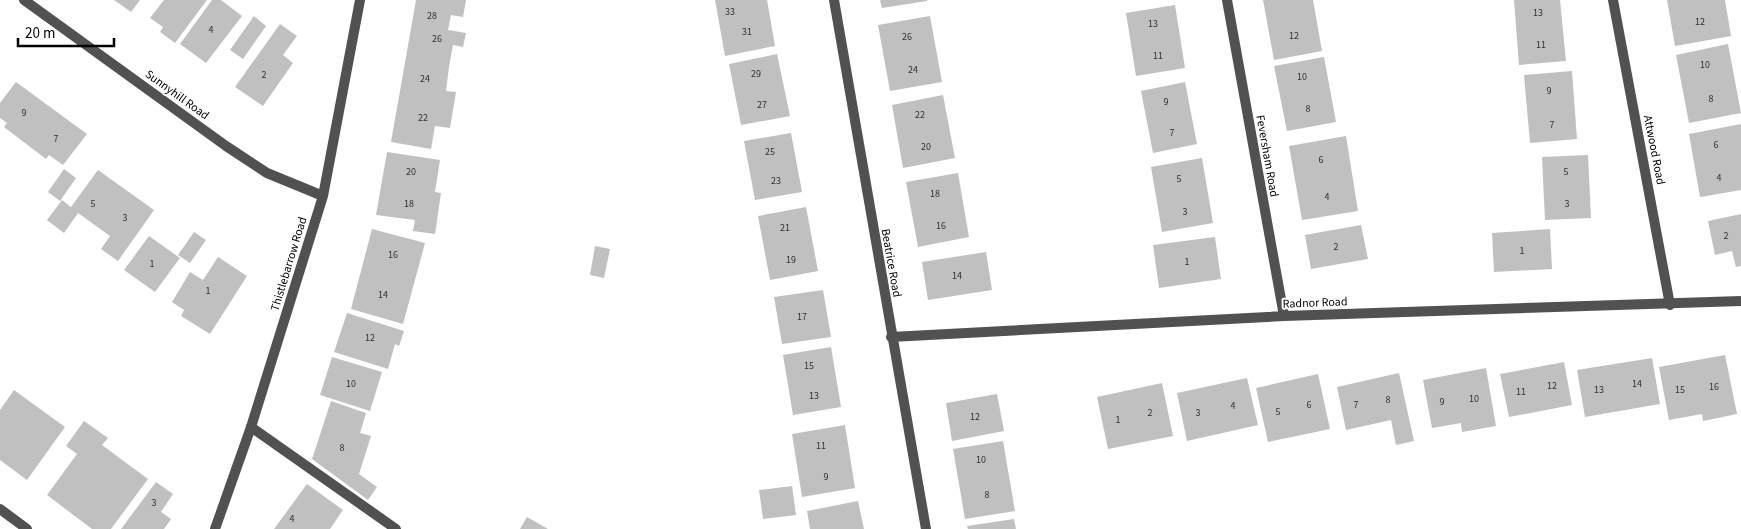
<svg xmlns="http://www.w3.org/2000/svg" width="1741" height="529" font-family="'Source Sans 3',sans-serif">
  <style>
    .building { fill: #c0c0c0 }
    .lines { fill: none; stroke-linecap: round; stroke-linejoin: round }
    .lane { stroke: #515151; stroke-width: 10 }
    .street { stroke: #515151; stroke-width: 10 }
    .labels { text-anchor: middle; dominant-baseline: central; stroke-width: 4; stroke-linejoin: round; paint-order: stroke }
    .number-label { font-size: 10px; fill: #303030 }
    .street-label { font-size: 12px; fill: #000; stroke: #fff }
  </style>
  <rect width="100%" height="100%" fill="#fff"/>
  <!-- building -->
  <path class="building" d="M 114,0 L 140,0 L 131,12 Z
    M 164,0 L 207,0 L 175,43 L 160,32 L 163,27 L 150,18 Z
    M 212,0 L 221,0 L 242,16 L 206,63 L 180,44 Z
    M 416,0 L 466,0 L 463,17 L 451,15 L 448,30 L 466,33 L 463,47 L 453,45 L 449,67 L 446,91 L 456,92 L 450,128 L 435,126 L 431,149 L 391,142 Z
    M 715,0 L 767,0 L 775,46 L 725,56 Z
    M 880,0 L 927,0 L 927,1 L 882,8 Z
    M 1263,0 L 1313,0 L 1322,51 L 1274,60 Z
    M 1514,0 L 1560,0 L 1566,61 L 1519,65 Z
    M 1667,0 L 1725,0 L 1731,36 L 1675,46 Z
    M 1175,5 L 1185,68 L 1136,76 L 1126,13 Z
    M 254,16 L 266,26 L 243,59 L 230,50 Z
    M 930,16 L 942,82 L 890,91 L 878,25 Z
    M 280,24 L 297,36 L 283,55 L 293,63 L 263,106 L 235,87 Z
    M 1728,44 L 1741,113 L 1689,123 L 1676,55 Z
    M 777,54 L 790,116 L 741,125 L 729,64 Z
    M 1324,57 L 1336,122 L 1287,131 L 1274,66 Z
    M 1572,71 L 1577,139 L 1530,143 L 1524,75 Z
    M 16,82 L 87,134 L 63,165 L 49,155 L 46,159 L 4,127 L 7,123 L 0,118 L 0,103 Z
    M 1185,82 L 1197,144 L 1153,153 L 1141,91 Z
    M 943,95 L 955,158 L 903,168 L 892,105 Z
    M 1741,124 L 1741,190 L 1700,197 L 1689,134 Z
    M 791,133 L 802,192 L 755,200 L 744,141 Z
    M 1346,136 L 1358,211 L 1302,220 L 1289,146 Z
    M 387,152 L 440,160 L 435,192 L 441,193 L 435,234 L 413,231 L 415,220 L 376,215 Z
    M 1588,155 L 1591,218 L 1545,220 L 1542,157 Z
    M 1202,158 L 1213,223 L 1162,232 L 1151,167 Z
    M 64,169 L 76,178 L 60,201 L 48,192 Z
    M 98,170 L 154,210 L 118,261 L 101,249 L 110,236 L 78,213 L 64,233 L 47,220 L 62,200 L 71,207 Z
    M 958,173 L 969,237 L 918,247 L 906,182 Z
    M 806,207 L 818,271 L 770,280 L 758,216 Z
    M 1741,214 L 1741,266 L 1736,267 L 1732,251 L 1715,255 L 1708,221 Z
    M 1361,225 L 1368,259 L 1311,269 L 1305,235 Z
    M 372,229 L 425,243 L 403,324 L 351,309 Z
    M 1550,229 L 1552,269 L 1494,272 L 1492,233 Z
    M 194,232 L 206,240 L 190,263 L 178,255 Z
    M 149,236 L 180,258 L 155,292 L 124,270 Z
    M 1215,237 L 1221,279 L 1159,288 L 1153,245 Z
    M 595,246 L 610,249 L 604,278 L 590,275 Z
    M 986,252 L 992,290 L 928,300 L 922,262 Z
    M 218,257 L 247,276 L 210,334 L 181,316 L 184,310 L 172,302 L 190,272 L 203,280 Z
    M 823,290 L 831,337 L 782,344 L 774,297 Z
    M 347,313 L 404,331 L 399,346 L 395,344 L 388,369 L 334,352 Z
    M 831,347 L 841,407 L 793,415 L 783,355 Z
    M 1725,355 L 1737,414 L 1703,421 L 1702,414 L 1669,420 L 1659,367 Z
    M 332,357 L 382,372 L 370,411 L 320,395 Z
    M 1652,358 L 1660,404 L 1585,417 L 1577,370 Z
    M 1564,362 L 1572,405 L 1509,417 L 1500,374 Z
    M 1486,368 L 1496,426 L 1462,432 L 1461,423 L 1432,428 L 1423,380 Z
    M 1399,373 L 1414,441 L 1396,445 L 1391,420 L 1346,430 L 1337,387 Z
    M 1318,374 L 1330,429 L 1268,442 L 1256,388 Z
    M 1247,378 L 1258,425 L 1187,441 L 1177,393 Z
    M 1162,383 L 1173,436 L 1108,449 L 1097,397 Z
    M 14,390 L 65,427 L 27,480 L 0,460 L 0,410 Z
    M 997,394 L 1004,431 L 952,441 L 946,403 Z
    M 331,401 L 366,413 L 360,433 L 371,436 L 359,474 L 377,487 L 368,500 L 312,459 Z
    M 84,421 L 108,438 L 102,445 L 148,479 L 111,529 L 92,529 L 47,495 L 77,454 L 66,446 Z
    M 845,425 L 855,488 L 802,497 L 792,434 Z
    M 1003,441 L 1015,511 L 965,519 L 953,449 Z
    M 156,482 L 173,494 L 161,512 L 171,519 L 164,529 L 121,529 Z
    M 307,484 L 343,510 L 330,529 L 274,529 Z
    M 792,486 L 796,515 L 763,519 L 759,490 Z
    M 858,501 L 864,529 L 810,529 L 807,511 Z
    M 527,517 L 548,529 L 520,529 Z
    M 1014,519 L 1016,529 L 968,529 L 967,526 Z"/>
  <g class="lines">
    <!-- lane -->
    <path class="lane" d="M 251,427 L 396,529"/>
    <!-- street -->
    <path class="street" d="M 24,0 L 226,146 L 267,173 L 323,196
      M 834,0 L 926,529
      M 1227,0 L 1284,316
      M 1613,0 L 1670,305
      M 891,337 L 1284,316 L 1741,301
      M 0,509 L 27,529
      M 215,529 L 251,427 L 323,196 L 360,0"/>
  </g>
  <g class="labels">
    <!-- number labels -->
    <g class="number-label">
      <text x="730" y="12">33</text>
      <text x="1538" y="13">13</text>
      <text x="432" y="16">28</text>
      <text x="1700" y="22">12</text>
      <text x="1153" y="24">13</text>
      <text x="211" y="30">4</text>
      <text x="747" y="32">31</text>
      <text x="1294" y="36">12</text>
      <text x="907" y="37">26</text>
      <text x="437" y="39">26</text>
      <text x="1541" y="45">11</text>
      <text x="1158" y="56">11</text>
      <text x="1705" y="65">10</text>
      <text x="913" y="70">24</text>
      <text x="756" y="74">29</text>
      <text x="264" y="75">2</text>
      <text x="1302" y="77">10</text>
      <text x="425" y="79">24</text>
      <text x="1549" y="91">9</text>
      <text x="1711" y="99">8</text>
      <text x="1166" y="102">9</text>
      <text x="762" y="105">27</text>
      <text x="1308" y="109">8</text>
      <text x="24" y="113">9</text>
      <text x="920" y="115">22</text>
      <text x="423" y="118">22</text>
      <text x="1552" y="125">7</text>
      <text x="1172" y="133">7</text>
      <text x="56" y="139">7</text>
      <text x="1716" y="145">6</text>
      <text x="926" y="147">20</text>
      <text x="770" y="152">25</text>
      <text x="1321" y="160">6</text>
      <text x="411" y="172">20</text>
      <text x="1566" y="172">5</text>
      <text x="1719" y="178">4</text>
      <text x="1179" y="179">5</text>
      <text x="776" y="181">23</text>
      <text x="935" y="194">18</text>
      <text x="1327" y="197">4</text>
      <text x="93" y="204">5</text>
      <text x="409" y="204">18</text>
      <text x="1567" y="204">3</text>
      <text x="1185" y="212">3</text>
      <text x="125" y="218">3</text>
      <text x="941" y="226">16</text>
      <text x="785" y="228">21</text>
      <text x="1726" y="236">2</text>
      <text x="1336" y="247">2</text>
      <text x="1522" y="251">1</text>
      <text x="393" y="255">16</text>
      <text x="791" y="260">19</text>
      <text x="1187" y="262">1</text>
      <text x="152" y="264">1</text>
      <text x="957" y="276">14</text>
      <text x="208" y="291">1</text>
      <text x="383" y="295">14</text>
      <text x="802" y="317">17</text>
      <text x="370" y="338">12</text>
      <text x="809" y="366">15</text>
      <text x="351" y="384">10</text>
      <text x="1637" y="384">14</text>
      <text x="1552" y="386">12</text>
      <text x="1714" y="387">16</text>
      <text x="1599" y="390">13</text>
      <text x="1680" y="390">15</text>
      <text x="1521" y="392">11</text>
      <text x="814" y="396">13</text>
      <text x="1474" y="399">10</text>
      <text x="1388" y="400">8</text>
      <text x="1442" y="402">9</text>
      <text x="1309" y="405">6</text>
      <text x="1356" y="405">7</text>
      <text x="1233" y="406">4</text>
      <text x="1278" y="412">5</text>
      <text x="1150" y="413">2</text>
      <text x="1198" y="413">3</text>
      <text x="975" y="417">12</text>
      <text x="1118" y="420">1</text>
      <text x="821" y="446">11</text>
      <text x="342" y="448">8</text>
      <text x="981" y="460">10</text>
      <text x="826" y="477">9</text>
      <text x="987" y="495">8</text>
      <text x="154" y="503">3</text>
      <text x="292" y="519">4</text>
    </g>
    <!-- street labels -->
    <g class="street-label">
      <text transform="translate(177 95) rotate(36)">Sunnyhill Road</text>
      <text transform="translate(1654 150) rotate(79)">Attwood Road</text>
      <text transform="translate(1267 156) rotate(80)">Feversham Road</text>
      <text transform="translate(891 263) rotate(80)">Beatrice Road</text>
      <text transform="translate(289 264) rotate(-73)">Thistlebarrow Road</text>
      <text transform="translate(1315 303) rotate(-2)">Radnor Road</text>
    </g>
  </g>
  <!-- scale -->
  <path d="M18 38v8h96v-8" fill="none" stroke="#000000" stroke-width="2.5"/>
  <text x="25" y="38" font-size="15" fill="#000000" stroke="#ffffff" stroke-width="4" paint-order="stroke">20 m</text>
</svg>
